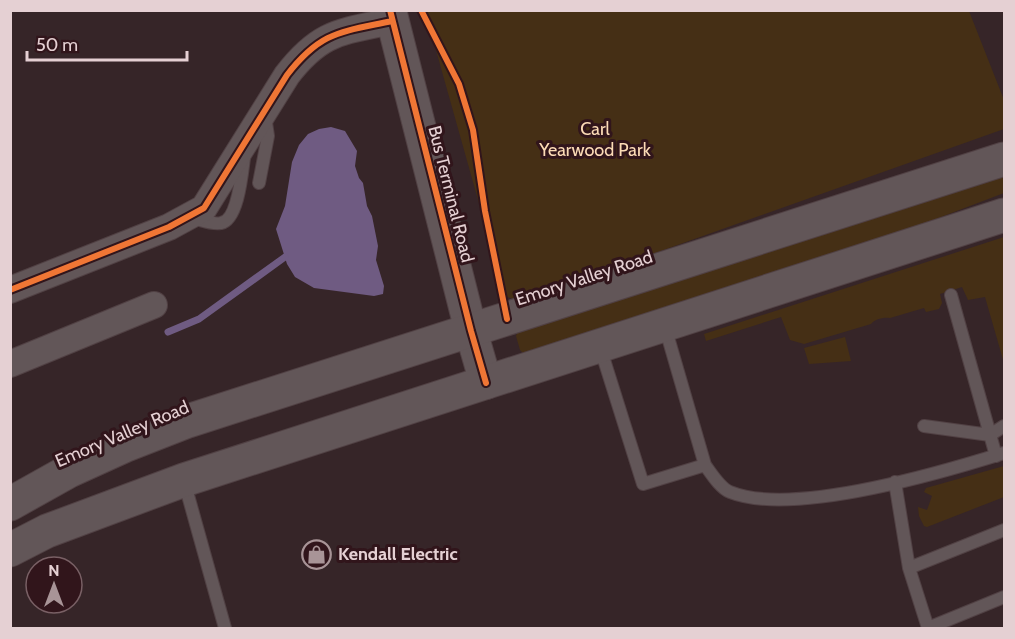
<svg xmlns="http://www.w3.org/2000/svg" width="1015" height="639" font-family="Cabin,sans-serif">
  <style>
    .green { fill: #452f15 }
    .water { fill: #6f5b82 }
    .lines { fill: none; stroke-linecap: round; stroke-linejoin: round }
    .stream { stroke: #6f5b82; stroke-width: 7 }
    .service-casing { stroke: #514144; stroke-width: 14 }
    .minor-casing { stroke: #514144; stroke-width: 28 }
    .tertiary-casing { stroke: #514144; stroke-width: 34 }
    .secondary-casing { stroke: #514144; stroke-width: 35 }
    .service { stroke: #625658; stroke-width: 12 }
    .minor { stroke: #625658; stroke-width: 26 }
    .tertiary { stroke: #625658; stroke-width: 32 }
    .secondary { stroke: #625658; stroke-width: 33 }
    .cycleway-casing { stroke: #31151b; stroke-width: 10 }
    .cycleway { stroke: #f07635; stroke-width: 6 }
    .labels { text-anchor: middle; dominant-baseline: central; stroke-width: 6; stroke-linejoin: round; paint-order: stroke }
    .park-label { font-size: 18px; fill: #fcdbb6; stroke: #31151b }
    .street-label { font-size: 18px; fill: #e5d0d3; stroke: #31151b }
    .poi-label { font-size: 18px; font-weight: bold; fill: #e5d0d3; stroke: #31151b; text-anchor: start }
  </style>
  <rect width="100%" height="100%" fill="#362528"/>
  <!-- green -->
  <path class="green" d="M 425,11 L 969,11 L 1004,100 L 1004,129 L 534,296 L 513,299 L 505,296 Z
    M 1004,174 L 1004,193 L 891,236 L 524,354 L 520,350 L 516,336 L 518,331 Z
    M 1004,237 L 1004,363 L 985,297 L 968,300 L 962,287 L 940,294 L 942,303 L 939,309 L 926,312 L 924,308 L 890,318 C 883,317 875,319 871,324 L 804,344 L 790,340 L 781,317 L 706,341 L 704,334 Z
    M 845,337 L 851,361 L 809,364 L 804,348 Z
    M 1004,466 L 1004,497 L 927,527 L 924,526 L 919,516 L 918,507 L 927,510 L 932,496 L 924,492 L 926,488 Z"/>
  <!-- water -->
  <path class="water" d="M 331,127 L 345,131 L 357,151 L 355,166 L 359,178 L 363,183 L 367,206 L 372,216 L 378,246 L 376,260 L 384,286 L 383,294 L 374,296 L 314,288 L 295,277 L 287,264 L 276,229 L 285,206 L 292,162 L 299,145 L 308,134 L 319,129 Z"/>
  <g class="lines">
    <!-- stream -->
    <path class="stream" d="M 168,332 L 199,319 L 285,257"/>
    <defs>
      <path id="service" d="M 259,183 L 268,136 L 265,116
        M 192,218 C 201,220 212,225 221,223 C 238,220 242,173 244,158
        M 951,295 L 996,456
        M 600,347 L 643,484 L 705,465 L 665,327
        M 924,426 L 990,435 L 1004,426
        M 705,465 C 711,473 720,488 730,492 C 792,517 940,473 1004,453
        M 184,481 L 225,628
        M 895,482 L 909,568 L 928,628
        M 909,568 L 1004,530
        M 928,628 L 1004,597"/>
      <path id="minor" d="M 10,290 L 169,227 L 204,208 L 287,75 C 321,31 341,32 392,21
        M 10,364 L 154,305"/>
      <path id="tertiary" d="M 390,10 L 471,331 L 486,383"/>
      <path id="secondary" d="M 10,504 L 69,471 L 124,446 L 188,421 L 1004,159
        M 10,550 L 47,531 L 184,480 L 1004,215"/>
    </defs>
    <!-- service casing -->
    <use href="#service" class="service-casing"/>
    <!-- minor casing -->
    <use href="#minor" class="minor-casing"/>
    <!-- tertiary casing -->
    <use href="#tertiary" class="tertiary-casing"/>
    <!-- secondary casing -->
    <use href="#secondary" class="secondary-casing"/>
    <!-- service -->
    <use href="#service" class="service"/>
    <!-- minor -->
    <use href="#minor" class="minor"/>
    <!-- tertiary -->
    <use href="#tertiary" class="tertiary"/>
    <!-- secondary -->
    <use href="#secondary" class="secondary"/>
    <defs>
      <path id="cycleway" d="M 390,10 L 471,331 L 486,383
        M 421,10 L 459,84 L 473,130 L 485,211 L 507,319
        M 10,290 L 169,227 L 204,208 L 287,75 C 321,31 341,32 392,21"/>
    </defs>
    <!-- cycleway casing -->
    <use href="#cycleway" class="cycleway-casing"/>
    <!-- cycleway -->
    <use href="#cycleway" class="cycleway"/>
  </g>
  <!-- icons -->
  <defs>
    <symbol id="shop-ring" viewBox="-11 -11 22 22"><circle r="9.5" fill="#31151b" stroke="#a89497" stroke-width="1.5"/><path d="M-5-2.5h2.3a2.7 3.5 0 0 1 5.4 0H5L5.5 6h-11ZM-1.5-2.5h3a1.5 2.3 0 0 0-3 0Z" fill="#a89497"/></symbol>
  </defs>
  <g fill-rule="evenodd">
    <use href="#shop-ring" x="300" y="538" width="33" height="33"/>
  </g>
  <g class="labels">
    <!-- park labels -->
    <g class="park-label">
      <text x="595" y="129">Carl<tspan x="595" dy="21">Yearwood Park</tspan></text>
    </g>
    <!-- street labels -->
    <g class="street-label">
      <text transform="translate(451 194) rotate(76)">Bus Terminal Road</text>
      <text transform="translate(584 278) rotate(-18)">Emory Valley Road</text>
      <text transform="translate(122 434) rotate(-23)">Emory Valley Road</text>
    </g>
    <!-- poi labels -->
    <g class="poi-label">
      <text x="338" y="554">Kendall Electric</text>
    </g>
  </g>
  <!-- border -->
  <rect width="1015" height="639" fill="none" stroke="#e5d0d3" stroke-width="24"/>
  <!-- north arrow -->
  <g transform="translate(54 585)"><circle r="28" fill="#31151b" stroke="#796065" stroke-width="1.5"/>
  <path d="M0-4.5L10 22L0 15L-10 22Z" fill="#a89497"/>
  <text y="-9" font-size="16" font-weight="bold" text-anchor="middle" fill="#e5d0d3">N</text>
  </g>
  <!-- scale -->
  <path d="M27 51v9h160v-9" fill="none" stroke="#e5d0d3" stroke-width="3"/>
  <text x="36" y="51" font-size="18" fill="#e5d0d3" stroke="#31151b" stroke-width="4.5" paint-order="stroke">50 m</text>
</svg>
